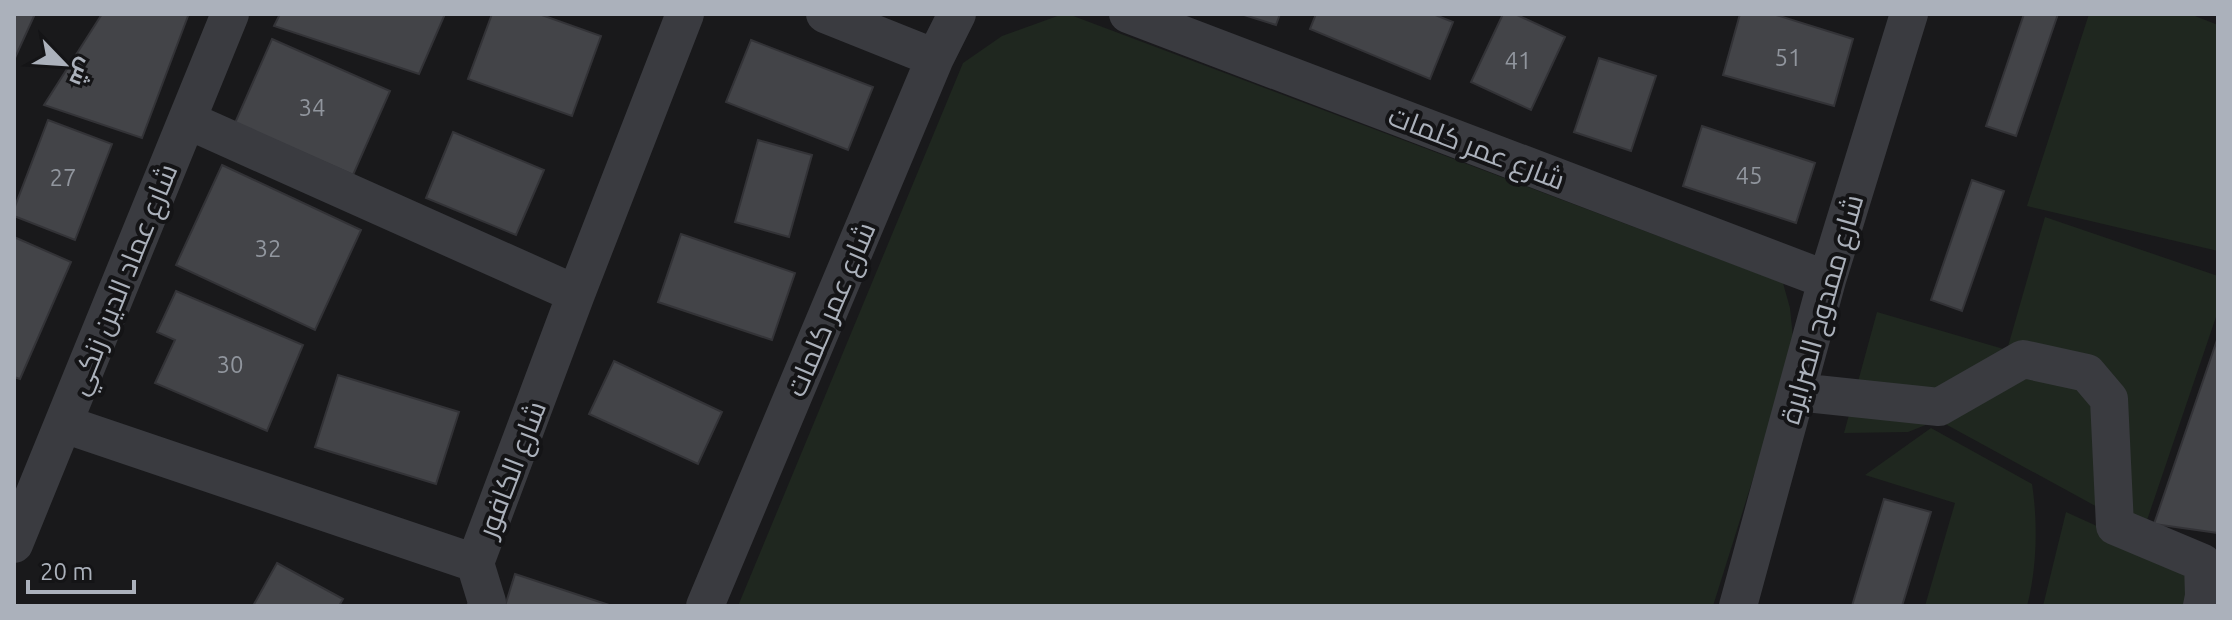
<svg xmlns="http://www.w3.org/2000/svg" width="2232" height="620" font-family="Ubuntu,Cairo,sans-serif">
  <style>
    .green { fill: #1f271f }
    .building { fill: #434448; stroke: #333337; stroke-width: 2 }
    .lines { fill: none; stroke-linecap: round; stroke-linejoin: round }
    .minor { stroke: #3a3b40; stroke-width: 38 }
    .labels { text-anchor: middle; dominant-baseline: central; stroke-width: 8; stroke-linejoin: round; paint-order: stroke }
    .number-label { font-size: 24px; fill: #91969e }
    .street-label { font-size: 28px; fill: #abb1bb; stroke: #141416 }
  </style>
  <rect width="100%" height="100%" fill="#19191b"/>
  <!-- green -->
  <path class="green" d="M 1063,14 L 1068,14 L 1783,283 L 1790,308 L 1794,348 L 1713,606 L 738,606 L 963,63 L 1002,36 Z
    M 2089,14 L 2190,14 L 2218,25 L 2218,251 L 2027,206 Z
    M 2045,217 L 2218,276 L 2218,311 L 2143,532 L 1938,420 L 1908,432 L 1844,433 L 1877,312 L 2007,350 Z
    M 1931,428 L 2032,484 C 2038,522 2037,569 2027,606 L 1925,606 L 1955,503 L 1865,475 Z
    M 2066,512 L 2218,581 L 2218,606 L 2043,606 Z"/>
  <!-- building -->
  <path class="building" d="M 14,14 L 35,14 L 14,60 Z
    M 102,14 L 185,14 L 188,16 L 142,138 L 44,105 Z
    M 280,14 L 445,14 L 419,74 L 274,26 Z
    M 492,14 L 539,14 L 601,36 L 572,116 L 468,79 Z
    M 1241,14 L 1280,14 L 1276,25 Z
    M 1316,14 L 1433,14 L 1453,22 L 1430,79 L 1310,29 Z
    M 1503,14 L 1515,14 L 1565,37 L 1531,110 L 1471,82 Z
    M 1740,14 L 1773,14 L 1853,39 L 1834,106 L 1723,75 Z
    M 2024,14 L 2058,14 L 2016,136 L 1986,126 Z
    M 272,39 L 390,91 L 353,175 L 235,123 Z
    M 751,40 L 873,87 L 848,150 L 726,102 Z
    M 1599,58 L 1656,76 L 1631,151 L 1574,132 Z
    M 48,120 L 112,144 L 75,240 L 14,216 L 14,209 Z
    M 1702,126 L 1815,163 L 1796,223 L 1683,186 Z
    M 453,132 L 544,170 L 516,235 L 426,198 Z
    M 758,140 L 812,155 L 789,237 L 735,222 Z
    M 222,165 L 361,230 L 315,330 L 176,265 Z
    M 1972,180 L 2004,191 L 1962,311 L 1931,300 Z
    M 681,234 L 795,273 L 772,340 L 658,302 Z
    M 14,237 L 71,262 L 20,379 L 14,377 Z
    M 176,291 L 303,345 L 267,431 L 155,383 L 175,340 L 157,332 Z
    M 2218,337 L 2218,533 L 2154,524 Z
    M 614,361 L 722,412 L 698,464 L 589,414 Z
    M 338,375 L 459,412 L 436,484 L 315,447 Z
    M 1884,499 L 1931,512 L 1902,606 L 1852,606 Z
    M 277,563 L 343,599 L 339,606 L 253,606 Z
    M 515,574 L 612,606 L 505,606 Z"/>
  <g class="lines">
    <!-- minor -->
    <path class="minor" d="M 825,14 L 935,58
      M 1128,14 L 1827,280
      M 187,120 L 576,294
      M 1797,392 L 1939,407 L 2023,359 L 2087,373 L 2109,399 L 2115,526 L 2203,563 L 2204,596 L 2202,606
      M 64,424 L 475,563 L 576,294 L 685,14
      M 14,544 L 230,14
      M 475,563 L 487,602 L 486,606
      M 705,606 L 935,58 L 957,14
      M 1738,606 L 1827,280 L 1909,14"/>
  </g>
  <g class="labels">
    <!-- number labels -->
    <g class="number-label">
      <text x="1788" y="57">51</text>
      <text x="1518" y="60">41</text>
      <text x="312" y="107">34</text>
      <text x="1749" y="175">45</text>
      <text x="63" y="177">27</text>
      <text x="268" y="248">32</text>
      <text x="230" y="364">30</text>
    </g>
    <!-- street labels -->
    <g class="street-label">
      <text transform="translate(1477 147) rotate(21)">شارع عمر كلمات</text>
      <text transform="translate(122 279) rotate(-68)">شارع عماد الدين زنكي</text>
      <text transform="translate(830 309) rotate(-67)">شارع عمر كلمات</text>
      <text transform="translate(1821 309) rotate(-74)">شارع ممدوح الصرايرة</text>
      <text transform="translate(511 469) rotate(-69)">شارع الكافور</text>
    </g>
  </g>
  <!-- border -->
  <rect width="2232" height="620" fill="none" stroke="#abb1bb" stroke-width="32"/>
  <!-- north arrow -->
  <g transform="translate(64 64) rotate(115)" stroke="#141416" stroke-width="6" paint-order="stroke">
  <path d="M0-6L14 30L0 20L-14 30Z" fill="#abb1bb"/>
  <text y="-12" font-size="22" font-weight="bold" text-anchor="middle" fill="#abb1bb">ش</text>
  </g>
  <!-- scale -->
  <path d="M28 580v12h106v-12" fill="none" stroke="#abb1bb" stroke-width="4"/>
  <text x="40" y="580" font-size="24" fill="#abb1bb" stroke="#141416" stroke-width="6" paint-order="stroke">20 m</text>
</svg>
